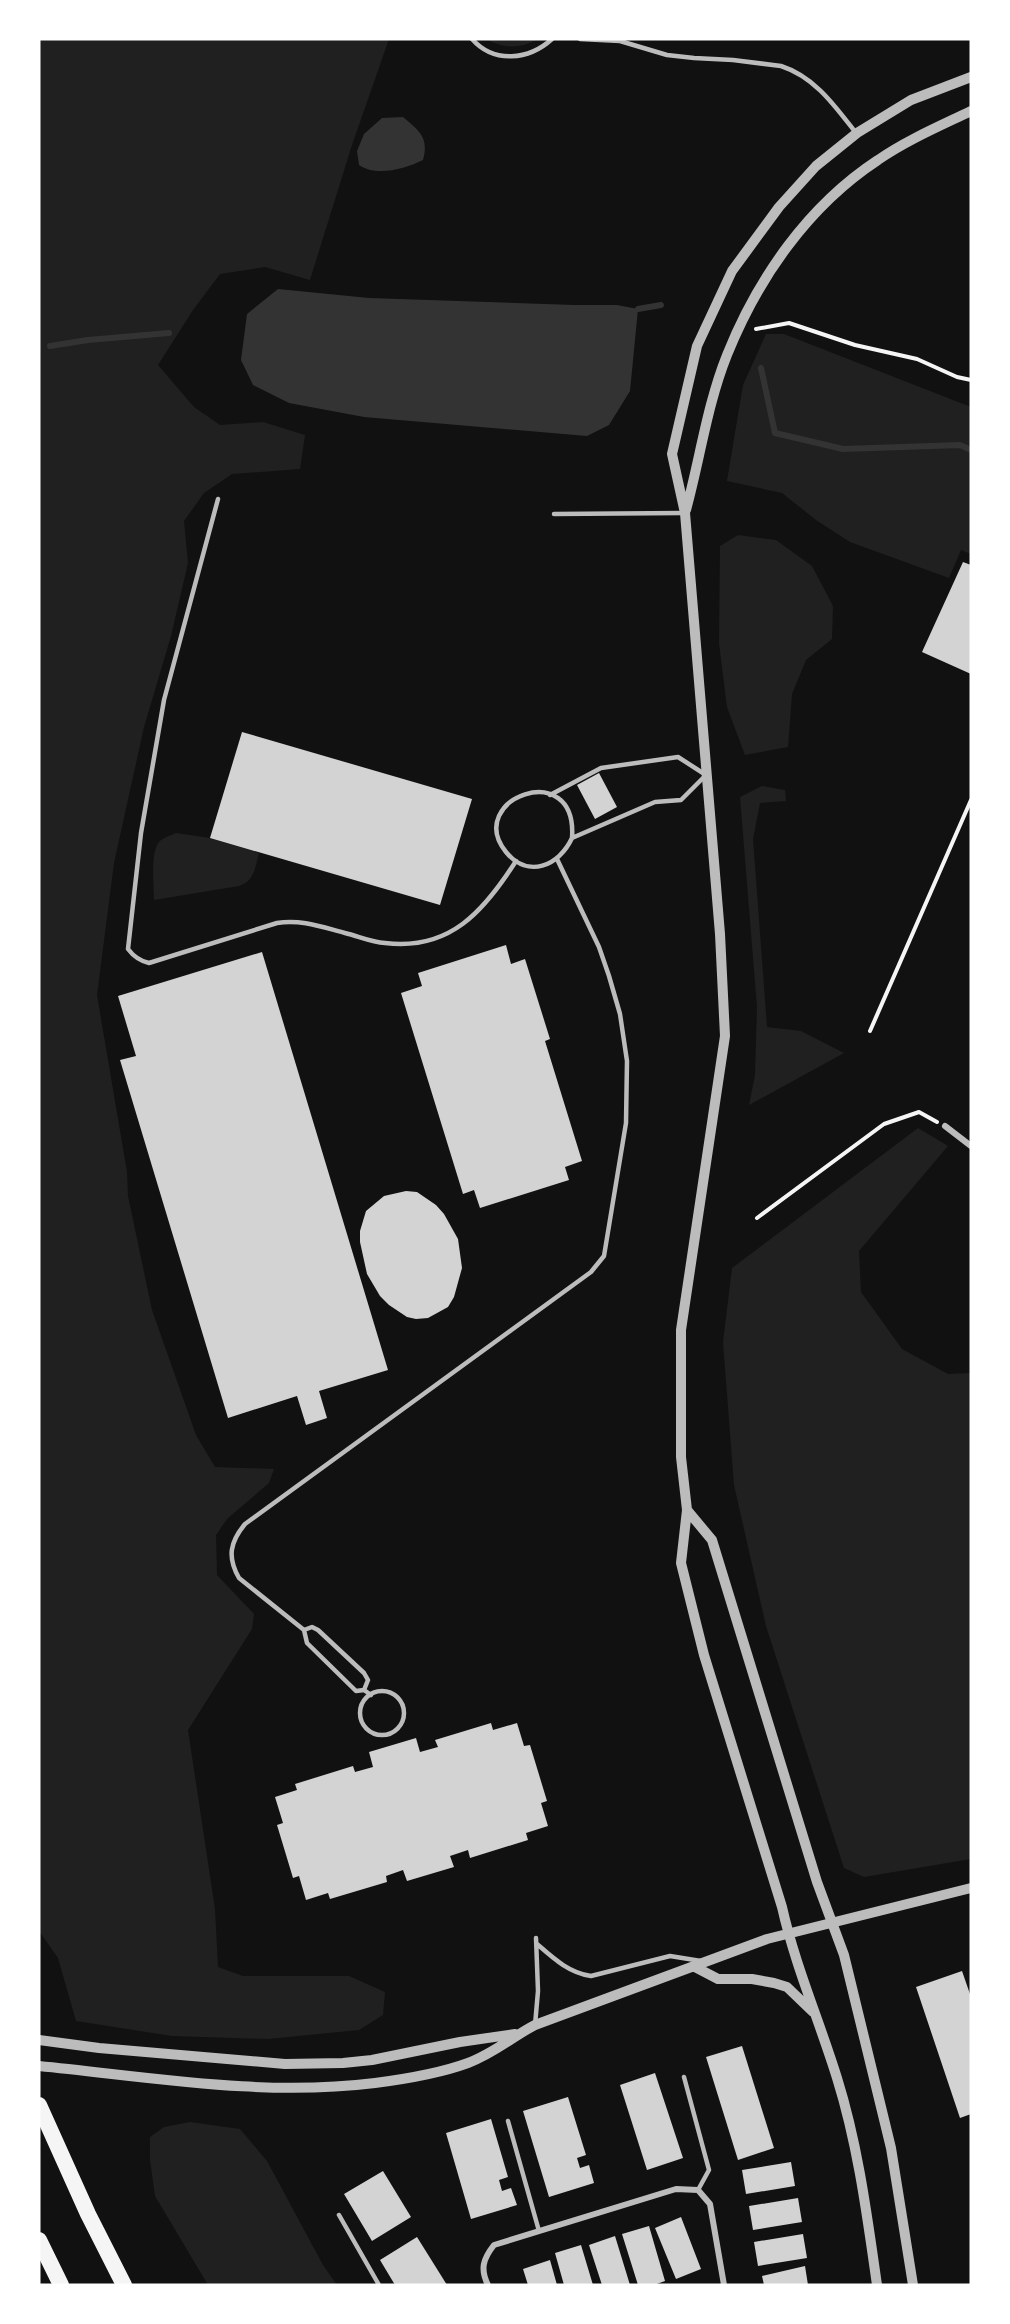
<svg xmlns="http://www.w3.org/2000/svg" width="1010" height="2324" font-family="'Roboto Condensed',sans-serif">
  <style>
    .green { fill: #202020 }
    .water { fill: #333 }
    .lines { fill: none; stroke-linecap: round; stroke-linejoin: round }
    .stream { stroke: #333; stroke-width: 6 }
    .building { fill: #d3d3d3 }
    .path { stroke: #f5f5f5; stroke-width: 4 }
    .service { stroke: #bcbcbc; stroke-width: 4.5 }
    .minor { stroke: #bcbcbc; stroke-width: 6 }
    .tertiary { stroke: #bcbcbc; stroke-width: 10 }
    .motorway { stroke: #f5f5f5; stroke-width: 16 }
  </style>
  <rect width="100%" height="100%" fill="#111"/>
  <!-- green -->
  <path class="green" d="M 39,39 L 389,39 L 352,145 L 310,280 L 265,267 L 220,274 L 193,310 L 158,365 L 194,407 L 220,425 L 263,422 L 305,435 L 300,469 L 232,474 L 204,493 L 184,521 L 188,563 L 171,636 L 144,727 L 114,863 L 97,995 L 127,1172 L 128,1196 L 152,1310 L 196,1435 L 215,1467 L 274,1469 L 269,1483 L 227,1519 L 216,1535 L 217,1575 L 254,1614 L 252,1629 L 188,1730 L 215,1909 L 218,1967 L 243,1976 L 349,1976 L 385,1992 L 383,2015 L 359,2030 L 268,2039 L 172,2036 L 76,2021 L 58,1958 L 39,1931 Z
    M 486,39 L 538,39 C 520,49 504,49 486,39 Z
    M 766,334 L 784,334 L 971,407 L 971,554 L 961,550 L 949,578 L 850,542 L 816,520 L 782,493 L 727,481 L 743,385 Z
    M 738,535 L 776,540 L 812,566 L 833,606 L 832,639 L 806,660 L 792,694 L 788,747 L 745,755 L 727,707 L 719,643 L 720,546 Z
    M 762,786 L 785,790 L 786,801 L 760,803 L 753,839 L 767,1027 L 801,1031 L 844,1053 L 749,1105 L 755,1075 L 757,1007 L 740,797 Z
    M 176,833 L 210,838 L 259,853 C 255,867 255,881 239,886 L 154,900 C 154,886 150,853 159,842 C 164,837 170,836 176,833 Z
    M 918,1128 L 948,1146 L 859,1251 L 861,1292 L 902,1349 L 948,1374 L 971,1373 L 971,1859 L 864,1877 L 844,1868 L 766,1626 L 734,1485 L 723,1342 L 732,1268 Z
    M 190,2122 L 240,2129 L 267,2161 L 323,2265 L 337,2285 L 208,2285 L 155,2196 L 150,2160 L 150,2137 L 164,2127 Z"/>
  <!-- water -->
  <path class="water" d="M 403,117 C 420,131 429,138 423,160 C 405,169 376,177 359,165 L 357,151 L 364,134 L 382,118 Z
    M 278,289 L 369,298 L 574,305 L 617,305 L 638,309 L 630,391 L 609,425 L 587,436 L 364,417 L 289,403 L 253,385 L 241,360 L 247,314 Z"/>
  <g class="lines">
    <!-- stream -->
    <path class="stream" d="M 638,309 L 661,305
      M 50,346 L 88,340 L 169,333
      M 761,368 L 775,433 L 843,449 L 960,445 L 971,450"/>
  </g>
  <!-- building -->
  <path class="building" d="M 963,562 L 971,565 L 971,674 L 922,652 Z
    M 242,732 L 472,799 L 440,905 L 210,838 Z
    M 599,773 L 617,807 L 595,819 L 577,785 Z
    M 506,945 L 511,964 L 525,959 L 550,1039 L 545,1041 L 582,1161 L 565,1167 L 569,1180 L 480,1208 L 474,1190 L 463,1194 L 401,993 L 422,986 L 418,973 Z
    M 262,952 L 388,1370 L 319,1391 L 327,1418 L 306,1425 L 297,1396 L 228,1418 L 120,1060 L 136,1056 L 118,996 Z
    M 406,1191 L 417,1192 L 436,1205 L 444,1214 L 458,1239 L 462,1268 L 454,1297 L 448,1307 L 428,1318 L 416,1319 L 407,1317 L 389,1305 L 380,1296 L 367,1274 L 360,1242 L 360,1231 L 366,1211 L 384,1196 Z
    M 491,1723 L 493,1730 L 517,1723 L 524,1746 L 530,1745 L 547,1801 L 541,1803 L 548,1826 L 526,1833 L 528,1840 L 470,1858 L 468,1850 L 450,1856 L 454,1867 L 407,1881 L 403,1870 L 386,1876 L 387,1882 L 330,1899 L 328,1893 L 306,1900 L 299,1876 L 293,1878 L 277,1825 L 283,1823 L 275,1797 L 297,1790 L 295,1784 L 353,1766 L 355,1772 L 373,1767 L 369,1752 L 416,1738 L 420,1752 L 438,1747 L 435,1740 Z
    M 962,1971 L 971,1997 L 971,2114 L 960,2118 L 916,1987 Z
    M 742,2046 L 774,2148 L 738,2160 L 706,2057 Z
    M 655,2073 L 683,2158 L 647,2170 L 620,2085 Z
    M 568,2097 L 586,2155 L 577,2158 L 580,2168 L 589,2165 L 594,2183 L 549,2197 L 523,2111 Z
    M 491,2119 L 508,2177 L 499,2180 L 502,2191 L 511,2188 L 517,2205 L 471,2219 L 446,2133 Z
    M 791,2162 L 795,2186 L 746,2194 L 742,2170 Z
    M 383,2171 L 411,2217 L 372,2241 L 344,2194 Z
    M 798,2198 L 802,2222 L 753,2230 L 749,2206 Z
    M 681,2217 L 701,2269 L 676,2279 L 655,2228 Z
    M 649,2226 L 665,2281 L 654,2285 L 638,2285 L 622,2234 Z
    M 803,2234 L 807,2258 L 758,2266 L 754,2242 Z
    M 615,2236 L 630,2285 L 602,2285 L 589,2245 Z
    M 417,2237 L 447,2285 L 395,2285 L 380,2260 Z
    M 581,2245 L 593,2285 L 564,2285 L 555,2253 Z
    M 550,2260 L 557,2285 L 528,2285 L 523,2269 Z
    M 805,2266 L 808,2285 L 764,2285 L 762,2276 Z"/>
  <g class="lines">
    <!-- path -->
    <path class="path" d="M 756,329 L 789,323 L 855,345 L 917,359 L 957,377 L 971,380
      M 870,1031 L 971,800
      M 757,1218 L 884,1124 L 919,1112 L 937,1122"/>
    <!-- service -->
    <path class="service" d="M 472,39 C 494,64 529,60 552,39
      M 580,39 L 620,41 L 667,55 L 694,58 L 733,60 L 781,66 C 815,77 835,106 856,133
      M 218,499 L 164,700 L 141,833 L 128,949 C 134,957 140,961 149,963 L 277,923 C 301,919 322,927 345,933 C 358,936 371,942 385,943 C 450,951 484,911 516,861
      M 554,514 L 683,513
      M 550,795 L 601,768 L 678,757 L 706,775 L 681,800 L 655,802 L 572,838 C 559,866 528,879 506,852 C 463,799 578,756 572,838
      M 304,1630 L 312,1627 L 318,1630 L 364,1673 L 368,1680 L 364,1690
      M360 1713a22 22 0 1 1 44 0a22 22 0 1 1-44 0Z
      M 371,1695 L 364,1690 L 356,1691 L 307,1643 L 304,1630 L 239,1578 C 227,1557 230,1542 245,1524 L 591,1272 L 604,1256 L 626,1123 L 627,1061 L 620,1014 L 609,976 L 599,947 L 557,859
      M 537,1944 C 553,1958 569,1973 591,1976 L 670,1956 L 701,1961
      M 535,2025 L 538,1991 L 536,1938
      M 684,2077 L 709,2170 L 698,2190
      M 508,2121 L 539,2231
      M 339,2215 L 379,2285"/>
    <!-- minor -->
    <path class="minor" d="M 945,1126 L 971,1146
      M 488,2285 C 480,2269 483,2259 494,2245 L 676,2189 L 698,2190 L 710,2204 L 724,2285"/>
    <!-- tertiary -->
    <path class="tertiary" d="M 686,510 C 700,459 707,405 727,355 C 758,278 808,206 878,160 C 907,140 940,126 971,111
      M 687,1510 L 712,1540 L 817,1882 L 844,1955 L 891,2148 L 913,2285
      M 695,1967 L 718,1979 L 752,1979 L 774,1983 L 787,1987 L 813,2012
      M 39,2040 L 99,2048 L 285,2064 L 343,2063 L 372,2060 L 460,2042 L 515,2034
      M 39,2066 C 151,2077 262,2097 375,2083 C 406,2079 438,2074 468,2063 C 493,2054 512,2037 535,2025 L 767,1939 L 971,1888
      M 877,2285 C 867,2215 858,2145 837,2078 C 819,2020 795,1965 782,1907 L 704,1655 L 681,1563 L 687,1510 L 681,1457 L 681,1330 L 725,1036 L 720,934 L 685,513 L 672,454 L 697,346 L 732,271 L 779,207 L 816,166 L 857,133 L 911,100 L 971,77"/>
    <!-- motorway -->
    <path class="motorway" d="M 39,2105 L 88,2214 L 124,2285
      M 39,2240 L 61,2285"/>
  </g>
  <!-- border -->
  <rect width="1010" height="2324" fill="none" stroke="#ffffff" stroke-width="81"/>
</svg>
